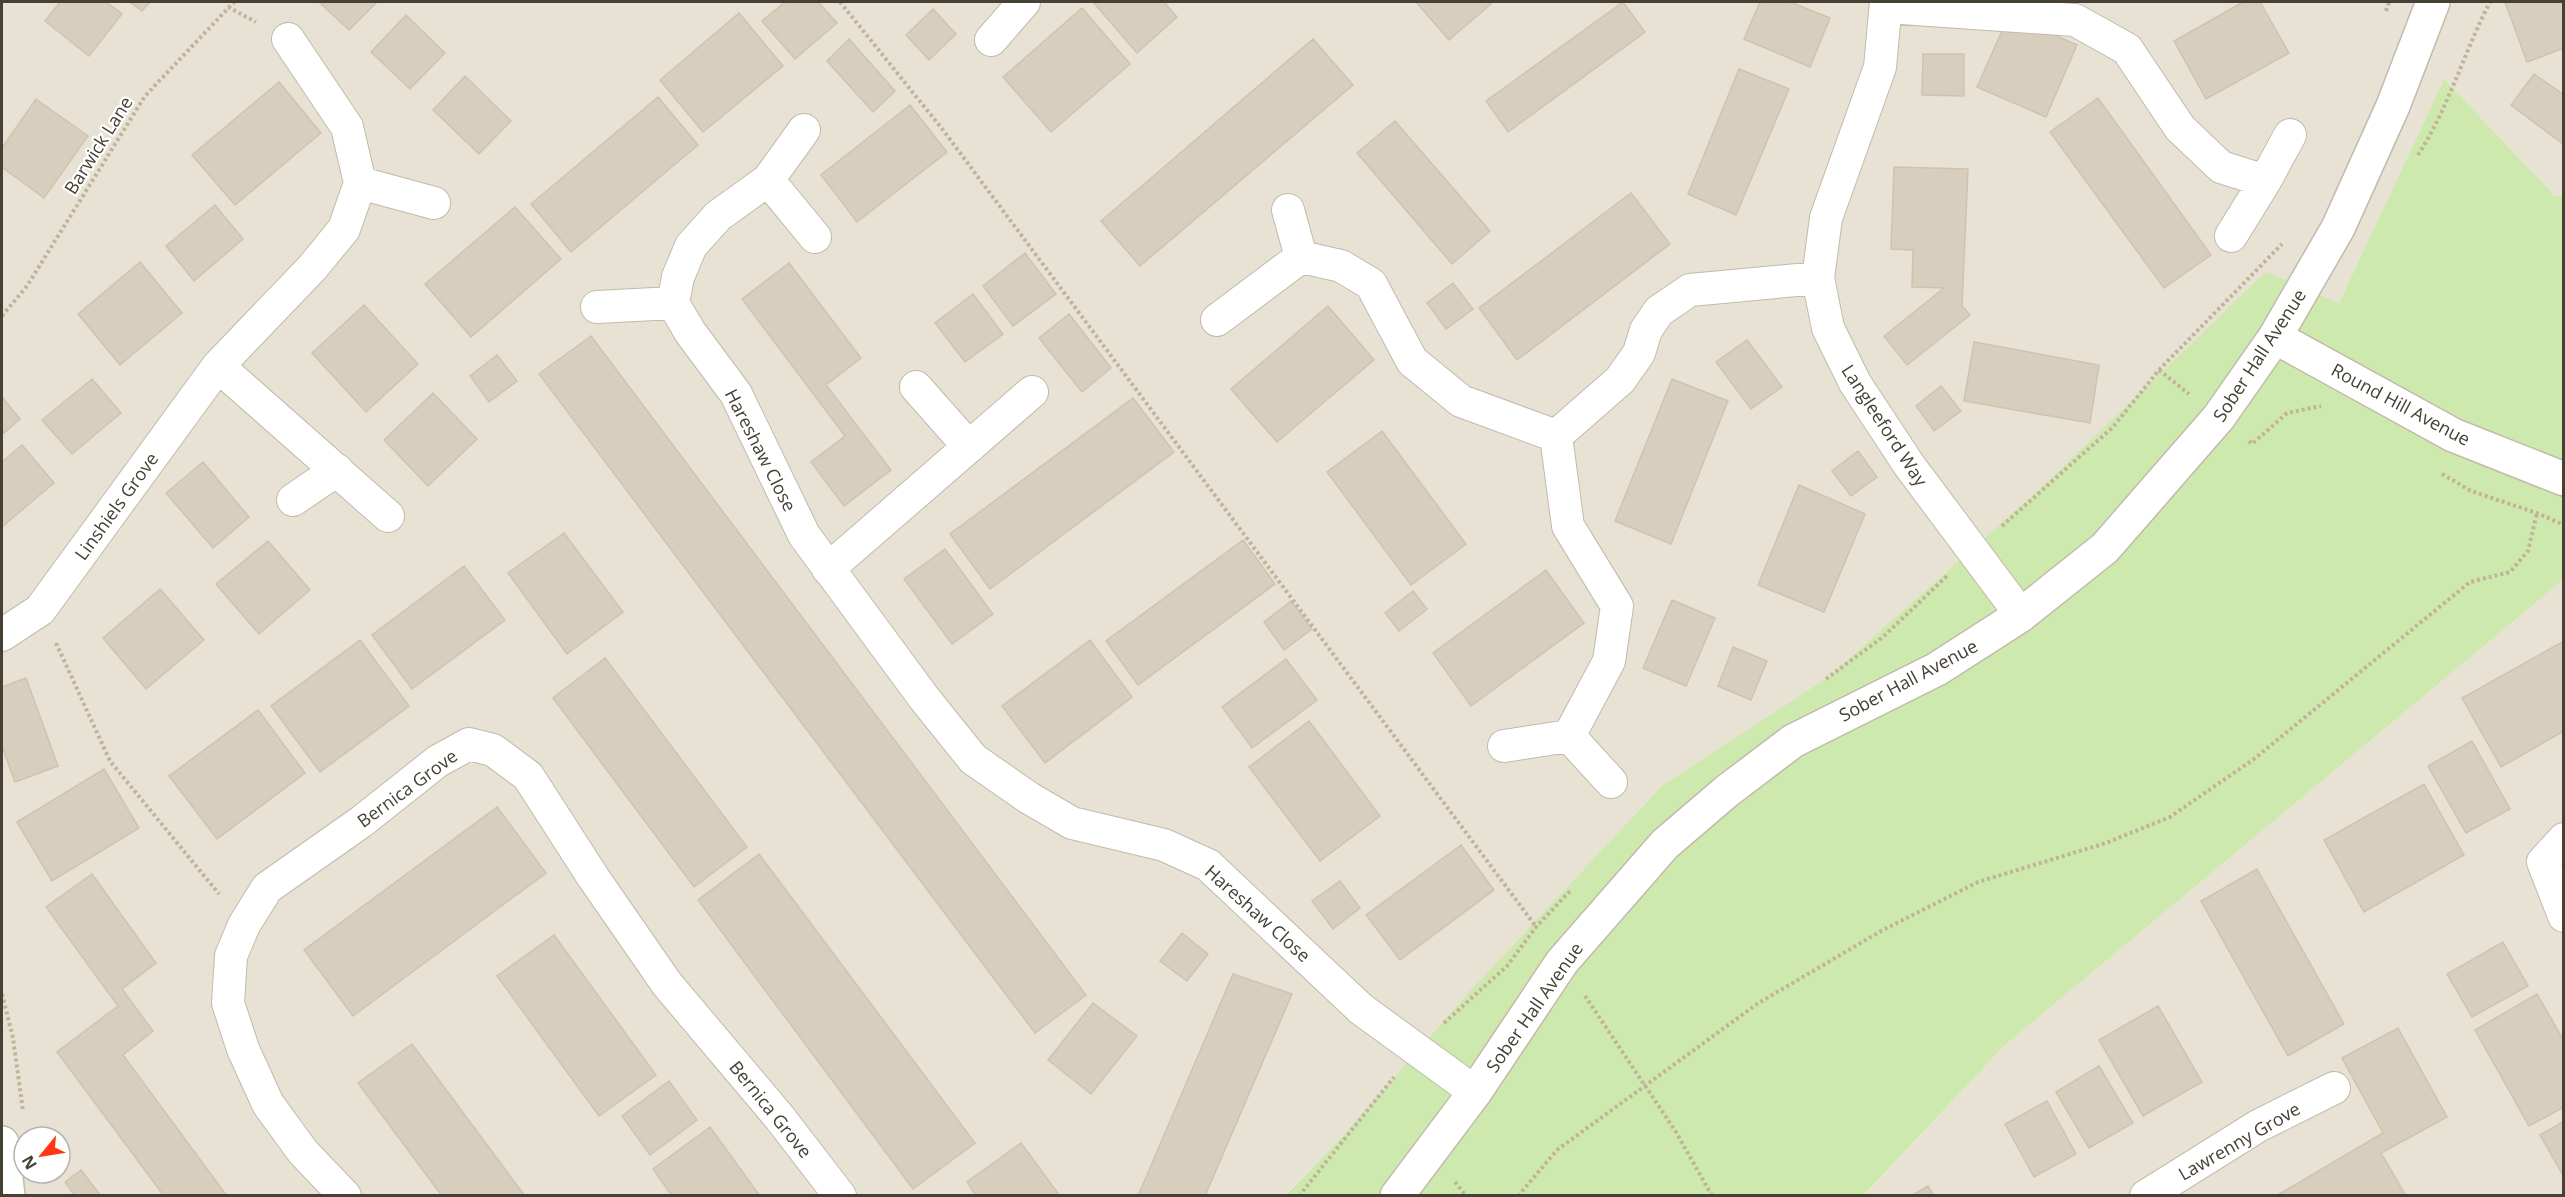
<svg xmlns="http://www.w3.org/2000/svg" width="2565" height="1197" font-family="'Open Sans',sans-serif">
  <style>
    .residential { fill: #e8e2d4; fill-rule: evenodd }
    .green { fill: #cee9ae }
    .building { fill: #d8cebe; stroke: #d0c3ae; stroke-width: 1.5 }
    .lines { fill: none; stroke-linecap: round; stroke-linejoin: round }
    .minor-casing { stroke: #c2baab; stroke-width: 34 }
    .tertiary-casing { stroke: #c2baab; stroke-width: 36 }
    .path { stroke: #c1b399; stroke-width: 4; stroke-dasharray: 3 3; stroke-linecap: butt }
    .minor { stroke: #fff; stroke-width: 32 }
    .tertiary { stroke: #fff; stroke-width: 33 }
    .labels { text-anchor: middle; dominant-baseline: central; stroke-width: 4.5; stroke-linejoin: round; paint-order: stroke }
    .street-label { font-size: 18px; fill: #464035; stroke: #fff }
  </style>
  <rect width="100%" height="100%" fill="#f3f0e6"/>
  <!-- residential -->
  <path class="residential" d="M 2,2 L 2563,2 L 2563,195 L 2555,196 L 2444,79 L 2339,303 L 2043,486 L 1828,677 L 1663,785 L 1343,1136 L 1285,1195 L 2,1196 ZM 24,1137 L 60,1137 L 60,1173 L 24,1173 Z
    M 2563,580 L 2563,1195 L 1864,1196 L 2004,1046 Z"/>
  <!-- green -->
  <path class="green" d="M 2444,79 L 2555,196 L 2563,195 L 2563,580 L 2004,1046 L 1864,1195 L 1285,1196 L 1343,1136 L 1470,991 L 1663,785 L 1828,677 L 2043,486 L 2266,272 L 2339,303 Z"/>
  <!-- building -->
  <path class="building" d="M 60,2 L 106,2 L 122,14 L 89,56 L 45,21 Z
    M 130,2 L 150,2 L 142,11 Z
    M 319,2 L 377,2 L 349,30 Z
    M 785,2 L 818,2 L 837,23 L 795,59 L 762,21 Z
    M 1093,2 L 1164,2 L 1177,17 L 1137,53 Z
    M 1416,2 L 1489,2 L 1491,4 L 1449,40 Z
    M 1623,2 L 1645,32 L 1508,132 L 1486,101 Z
    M 1760,2 L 1790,2 L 1830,18 L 1810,67 L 1744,39 Z
    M 2243,2 L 2260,2 L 2289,53 L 2206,99 L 2174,41 Z
    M 2505,2 L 2564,2 L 2564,48 L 2527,62 Z
    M 1082,8 L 1130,64 L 1051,132 L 1003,77 Z
    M 933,9 L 956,34 L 929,60 L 906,35 Z
    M 739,13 L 783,66 L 703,132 L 660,80 Z
    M 406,15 L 445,53 L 410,89 L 371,52 Z
    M 2009,15 L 2077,45 L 2046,117 L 1977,87 Z
    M 849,39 L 895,91 L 873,112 L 827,61 Z
    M 1313,39 L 1353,85 L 1140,266 L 1101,221 Z
    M 1923,54 L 1964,54 L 1964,96 L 1922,95 Z
    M 1739,69 L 1789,89 L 1736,215 L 1688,194 Z
    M 2534,74 L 2564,95 L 2563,144 L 2511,105 Z
    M 465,76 L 511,121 L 479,154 L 433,110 Z
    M 279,82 L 321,133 L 235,205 L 192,155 Z
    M 658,97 L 698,145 L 571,252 L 531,204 Z
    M 2098,98 L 2211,255 L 2164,288 L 2050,132 Z
    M 36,99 L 88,136 L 44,198 L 2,167 L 2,148 Z
    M 910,105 L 947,152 L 857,222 L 821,175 Z
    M 1395,121 L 1490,231 L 1452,264 L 1357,153 Z
    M 1894,167 L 1968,169 L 1962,306 L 1970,315 L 1907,365 L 1884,336 L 1944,288 L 1912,287 L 1913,250 L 1891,249 Z
    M 1631,193 L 1670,244 L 1517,360 L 1479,308 Z
    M 215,205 L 243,239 L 194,281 L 166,246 Z
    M 515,207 L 561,259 L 471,337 L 425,284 Z
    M 1025,253 L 1056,294 L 1013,326 L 983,286 Z
    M 140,262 L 182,313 L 120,365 L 78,314 Z
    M 789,263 L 861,358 L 826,385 L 891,470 L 844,506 L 811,462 L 845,436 L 742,299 Z
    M 1453,283 L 1473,309 L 1446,329 L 1427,303 Z
    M 973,294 L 1003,334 L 965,362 L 935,323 Z
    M 364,305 L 418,364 L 366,412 L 312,353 Z
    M 1328,306 L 1374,360 L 1277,442 L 1231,389 Z
    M 1069,314 L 1111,368 L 1082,392 L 1039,338 Z
    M 591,336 L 1086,995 L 1035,1033 L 539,374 Z
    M 1747,340 L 1782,387 L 1751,409 L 1716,362 Z
    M 1974,342 L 2099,365 L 2090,423 L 1964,401 Z
    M 497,355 L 517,381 L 489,402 L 470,376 Z
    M 92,379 L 121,413 L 72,454 L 42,420 Z
    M 1672,379 L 1728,401 L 1671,544 L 1615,521 Z
    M 1941,386 L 1961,411 L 1934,431 L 1916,406 Z
    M 433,393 L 477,439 L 428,486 L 384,440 Z
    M 2,397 L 20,419 L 4,433 L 2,430 Z
    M 1133,398 L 1174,452 L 990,589 L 950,534 Z
    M 1382,431 L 1466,544 L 1411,585 L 1327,472 Z
    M 22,445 L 54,483 L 2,527 L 2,462 Z
    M 1858,451 L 1877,477 L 1851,496 L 1832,471 Z
    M 203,462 L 249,517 L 213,548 L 166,493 Z
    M 1799,485 L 1865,514 L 1824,612 L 1758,585 Z
    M 564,533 L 623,612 L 567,654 L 508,573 Z
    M 1243,540 L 1275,584 L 1138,685 L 1106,641 Z
    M 268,541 L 310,590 L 259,634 L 216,584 Z
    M 945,549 L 993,614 L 952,644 L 904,579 Z
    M 464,566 L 505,620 L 412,689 L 372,635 Z
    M 1546,570 L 1584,623 L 1471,706 L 1433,653 Z
    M 160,589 L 204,640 L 146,689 L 103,638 Z
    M 1413,591 L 1427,609 L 1399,631 L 1385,613 Z
    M 1672,600 L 1715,618 L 1686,686 L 1643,668 Z
    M 1291,601 L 1312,629 L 1284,650 L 1264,622 Z
    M 360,640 L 409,706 L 320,772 L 271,706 Z
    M 1090,640 L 1132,697 L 1045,763 L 1002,706 Z
    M 2564,641 L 2564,731 L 2501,767 L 2462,698 Z
    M 1733,647 L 1767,661 L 1751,700 L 1718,686 Z
    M 605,658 L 747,847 L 694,887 L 553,698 Z
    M 1286,659 L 1317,700 L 1252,748 L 1222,707 Z
    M 26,678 L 58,766 L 15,782 L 2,746 L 2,687 Z
    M 258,710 L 305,773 L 217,839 L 169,776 Z
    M 1309,721 L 1380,816 L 1320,861 L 1249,767 Z
    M 2472,741 L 2510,809 L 2466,833 L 2428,766 Z
    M 104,769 L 139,828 L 52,881 L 17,822 Z
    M 2424,784 L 2464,855 L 2364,912 L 2324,840 Z
    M 497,807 L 546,873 L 353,1016 L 304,950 Z
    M 1461,845 L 1494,890 L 1400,960 L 1366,915 Z
    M 759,854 L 975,1143 L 913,1189 L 698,900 Z
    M 2257,869 L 2344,1024 L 2288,1056 L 2201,901 Z
    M 92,874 L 156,963 L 122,989 L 153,1031 L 123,1055 L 227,1196 L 164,1196 L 57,1052 L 118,1006 L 46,907 Z
    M 1340,881 L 1360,908 L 1333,929 L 1312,901 Z
    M 1182,933 L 1208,954 L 1187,981 L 1160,961 Z
    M 554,935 L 656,1075 L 599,1116 L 497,976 Z
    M 2503,942 L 2528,986 L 2472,1017 L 2447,974 Z
    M 1233,974 L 1292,994 L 1205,1196 L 1138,1196 Z
    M 2537,994 L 2564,1041 L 2564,1107 L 2529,1126 L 2475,1030 Z
    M 1093,1003 L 1137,1036 L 1091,1094 L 1048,1060 Z
    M 2158,1006 L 2202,1082 L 2143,1116 L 2099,1040 Z
    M 2398,1028 L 2447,1117 L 2381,1153 L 2406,1196 L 2276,1196 L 2383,1133 L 2342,1058 Z
    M 412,1044 L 525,1196 L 442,1196 L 358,1083 Z
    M 2099,1066 L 2133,1123 L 2089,1148 L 2056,1092 Z
    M 669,1081 L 697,1120 L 650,1155 L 622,1116 Z
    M 2047,1101 L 2076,1154 L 2034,1177 L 2005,1124 Z
    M 2564,1121 L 2564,1177 L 2540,1135 Z
    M 710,1127 L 760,1196 L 672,1196 L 653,1169 Z
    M 1021,1143 L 1060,1196 L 976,1196 L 967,1182 Z
    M 81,1170 L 101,1196 L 75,1196 L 65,1182 Z
    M 1928,1186 L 1934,1196 L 1911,1196 Z"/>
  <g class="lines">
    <defs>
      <path id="minor" d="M 1886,2 L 1880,67 L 1826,218 L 1818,278 L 1828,328 L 1855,383 L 1909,465 L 2021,615
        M 1887,7 L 2075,20 L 2127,49 L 2180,128 L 2221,167 L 2265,181 L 2290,135
        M 991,40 L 1024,2
        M 804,130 L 768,180 L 718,216 L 691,246 L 678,277 L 673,303 L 690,332 L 736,394 L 804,535 L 924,698 L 973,759 L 1029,798 L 1072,823 L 1164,845 L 1208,865 L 1361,1009 L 1475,1092
        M 768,180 L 815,237
        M 360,183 L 434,203
        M 1288,210 L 1301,257
        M 2231,236 L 2265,181
        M 597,307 L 673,303
        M 1217,320 L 1301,257 L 1341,266 L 1371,284 L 1412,361 L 1461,401 L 1556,436
        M 218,366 L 388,516
        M 916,387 L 969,447
        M 1556,436 L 1620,380 L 1639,353 L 1646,330 L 1659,311 L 1690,290 L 1818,278
        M 293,500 L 337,470
        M 828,569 L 1032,392
        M 2,635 L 40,610 L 218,366 L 312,268 L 344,229 L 360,183 L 347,127 L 288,39
        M 1569,736 L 1611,782
        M 1504,746 L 1569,736 L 1609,661 L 1617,606 L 1568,526 L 1556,436
        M 2564,839 L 2543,862 L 2564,916
        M 345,1196 L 303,1152 L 268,1104 L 243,1049 L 228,1003 L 231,956 L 244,925 L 267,888 L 361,822 L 438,761 L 469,744 L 493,750 L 528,776 L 593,877 L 667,984 L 780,1118 L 840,1196
        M 2146,1196 L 2258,1126 L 2334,1088"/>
      <path id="tertiary" d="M 2275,337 L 2453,435 L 2564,479
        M 2,1143 L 8,1196
        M 1397,1196 L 1475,1092 L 1562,962 L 1665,844 L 1727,791 L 1793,741 L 1937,669 L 2021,615 L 2105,548 L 2219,417 L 2275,337 L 2338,228 L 2393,106 L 2433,2"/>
    </defs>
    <!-- minor casing -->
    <use href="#minor" class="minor-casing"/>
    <!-- tertiary casing -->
    <use href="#tertiary" class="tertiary-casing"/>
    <!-- path -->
    <path class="path" d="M 840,2 L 943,130 L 1537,928
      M 228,7 L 256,22
      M 2386,11 L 2389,2
      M 2418,155 C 2449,107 2464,52 2490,2
      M 2,316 L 27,286 L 145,96 L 234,2
      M 2159,370 L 2282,244
      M 2249,441 L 2252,444 L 2287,413 L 2321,406
      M 2442,474 L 2471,491 L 2537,513 L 2564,525
      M 2002,526 L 2113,427 L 2159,370 L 2189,394
      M 56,643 L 110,761 L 219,894
      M 1826,679 L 1883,637 L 1948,575
      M 2,994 L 13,1038 L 23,1111
      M 1585,996 L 1676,1132 L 1712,1196
      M 1444,1023 L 1507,966 L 1536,927 L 1571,890
      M 1455,1182 L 1466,1196
      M 1299,1196 L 1394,1077
      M 1518,1196 L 1557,1150 L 1757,1004 L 1881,931 L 1978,882 L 2106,843 L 2170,817 L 2254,759 L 2470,582 L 2510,572 L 2528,551 L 2537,513"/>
    <!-- minor -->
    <use href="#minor" class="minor"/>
    <!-- tertiary -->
    <use href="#tertiary" class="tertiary"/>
  </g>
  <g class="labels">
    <!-- street labels -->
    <g class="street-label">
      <text transform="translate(98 145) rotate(-58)">Barwick Lane</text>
      <text transform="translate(2259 355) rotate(-57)">Sober Hall Avenue</text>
      <text transform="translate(2401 404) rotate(28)">Round Hill Avenue</text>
      <text transform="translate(1885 425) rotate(57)">Langleeford Way</text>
      <text transform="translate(761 450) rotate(63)">Hareshaw Close</text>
      <text transform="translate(116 506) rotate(-54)">Linshiels Grove</text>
      <text transform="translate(1908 680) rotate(-28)">Sober Hall Avenue</text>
      <text transform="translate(407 788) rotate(-36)">Bernica Grove</text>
      <text transform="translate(1258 913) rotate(42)">Hareshaw Close</text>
      <text transform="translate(1534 1007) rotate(-55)">Sober Hall Avenue</text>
      <text transform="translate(771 1109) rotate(51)">Bernica Grove</text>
      <text transform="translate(2239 1141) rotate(-30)">Lawrenny Grove</text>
    </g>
  </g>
  <!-- border -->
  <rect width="2565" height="1197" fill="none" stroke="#464035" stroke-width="6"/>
  <!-- north arrow -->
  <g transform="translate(42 1155) rotate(240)"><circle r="28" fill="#ffffff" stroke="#b5b3ae" stroke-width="1.5"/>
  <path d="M0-4.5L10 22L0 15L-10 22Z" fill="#ff3711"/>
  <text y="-9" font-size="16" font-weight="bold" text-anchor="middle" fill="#464035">N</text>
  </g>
</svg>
